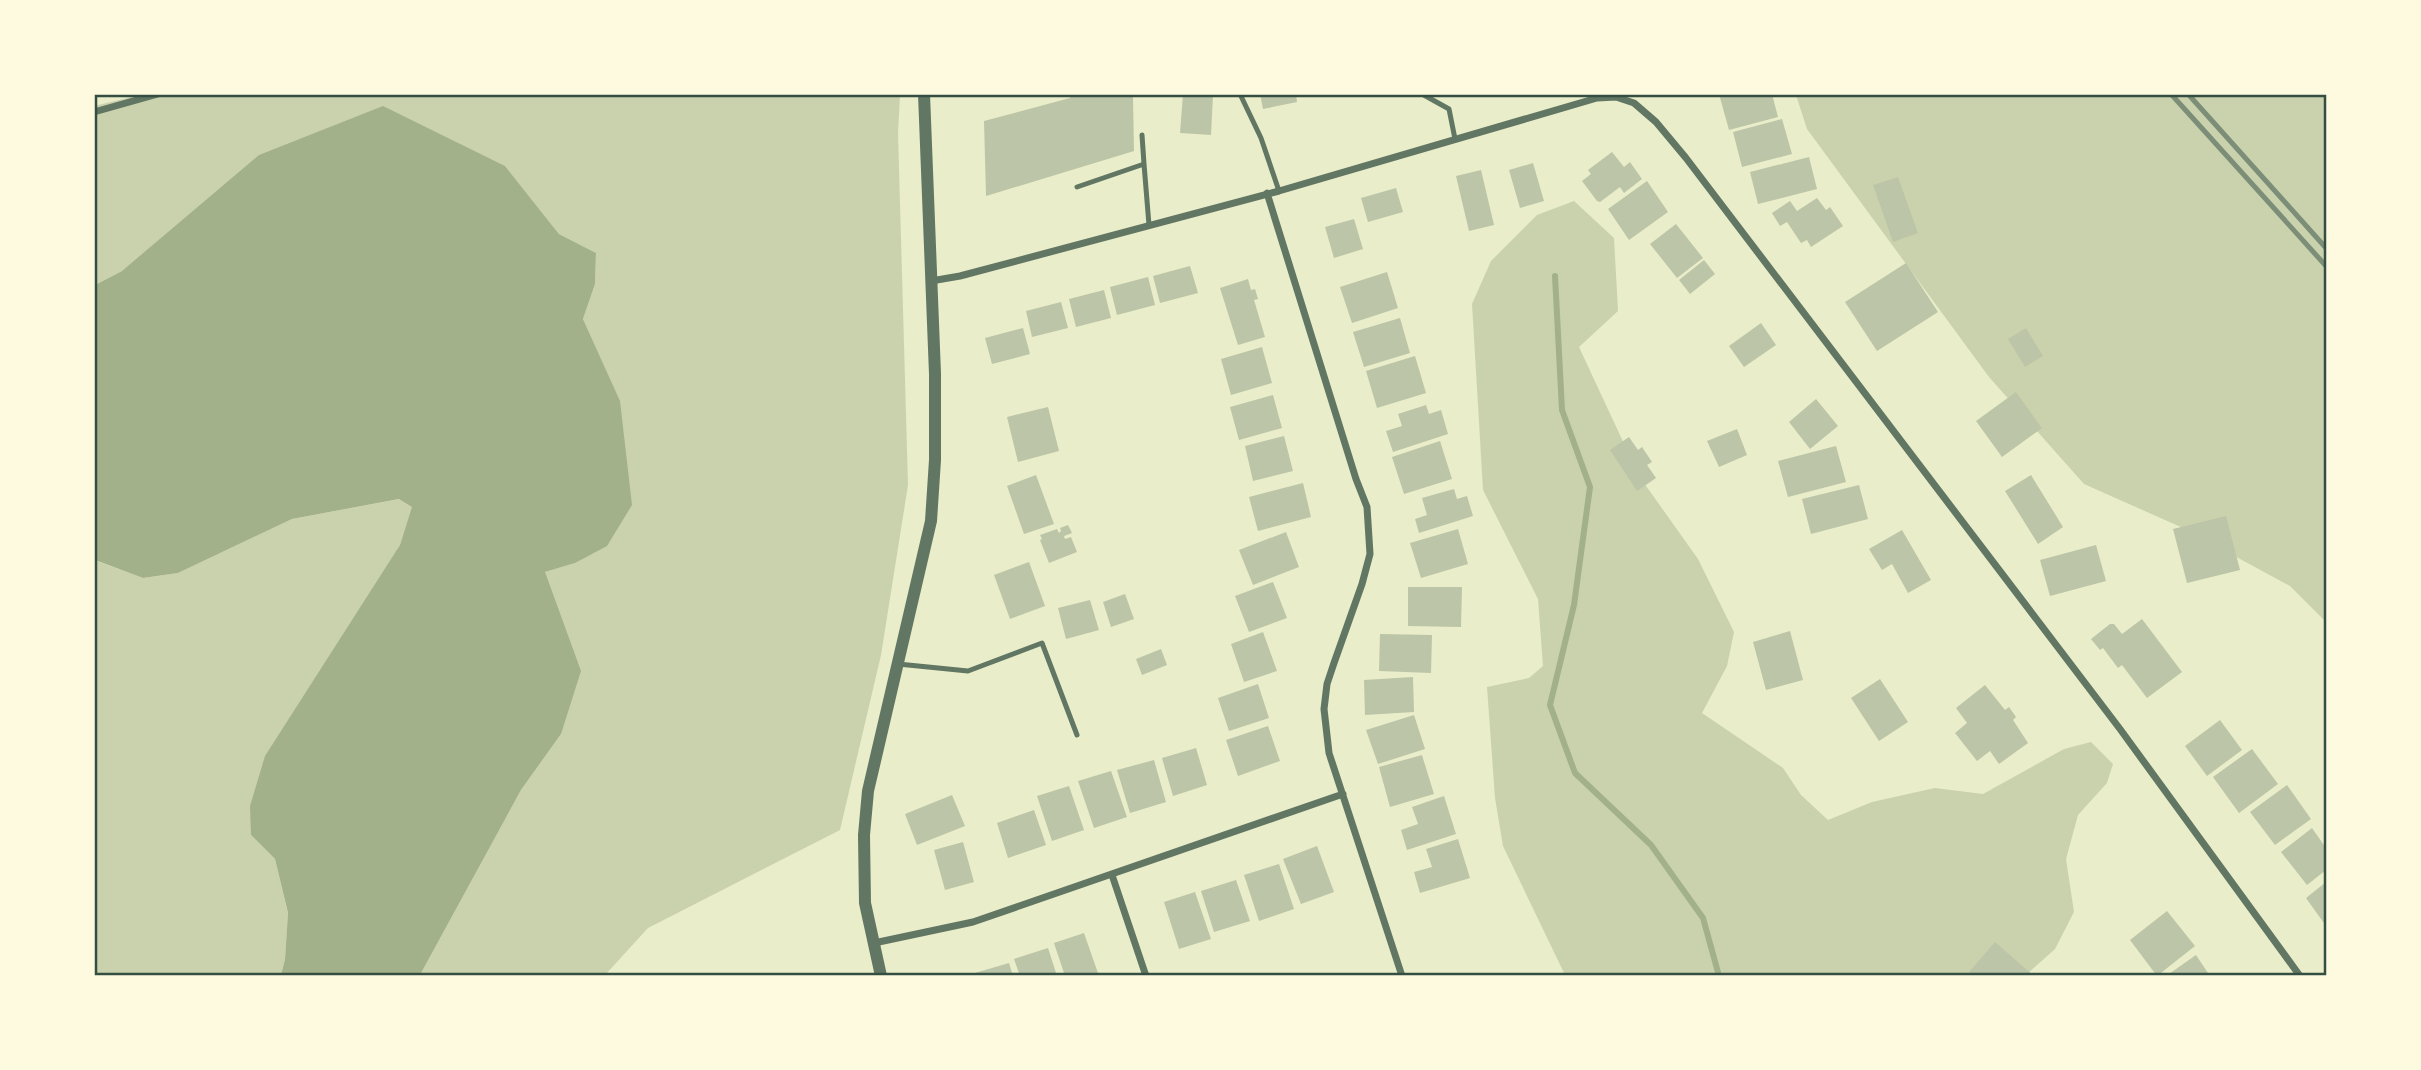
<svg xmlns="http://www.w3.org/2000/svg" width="2421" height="1070" font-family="Mulish,sans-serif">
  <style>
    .green { fill: #cad2ad }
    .water { fill: #a3b18a }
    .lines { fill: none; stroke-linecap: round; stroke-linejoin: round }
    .stream { stroke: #a3b18a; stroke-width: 6 }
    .building { fill: #bcc5a7 }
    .service { stroke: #617663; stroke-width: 5 }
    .minor { stroke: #617663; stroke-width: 7 }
    .tertiary { stroke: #617663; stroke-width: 12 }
    .rail { stroke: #7c8e77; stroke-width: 5 }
    .neatline { fill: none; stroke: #344e41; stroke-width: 2.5 }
  </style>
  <rect width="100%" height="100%" fill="#e9edc9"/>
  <!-- green -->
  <path class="green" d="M 144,94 L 900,95 L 898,133 L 908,485 L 881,655 L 840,830 L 648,928 L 605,975 L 420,975 L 521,790 L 561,734 L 545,572 L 575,563 L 620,402 L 583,319 L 595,284 L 596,253 L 559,234 L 505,166 L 122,271 L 95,285 L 94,106 Z
    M 1796,95 L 2326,95 L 2326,622 L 2290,586 L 2183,528 L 2084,484 L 1989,377 L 1807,129 Z
    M 1574,201 L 1614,238 L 1618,311 L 1579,347 L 1639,476 L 1698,559 L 1734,632 L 1727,666 L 1702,713 L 1783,768 L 1801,795 L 1828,820 L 1872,802 L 1935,788 L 1983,794 L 2064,749 L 2091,742 L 2113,764 L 2107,783 L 2078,815 L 2066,859 L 2074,912 L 2055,949 L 2026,975 L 1565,975 L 1503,846 L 1495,798 L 1487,687 L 1529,678 L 1543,666 L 1538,599 L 1483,490 L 1472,304 L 1491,261 L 1537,215 Z
    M 400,499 L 413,507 L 400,545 L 251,835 L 275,859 L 288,914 L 285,959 L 281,975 L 95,975 L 94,560 L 143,578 L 178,573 L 292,519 Z"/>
  <!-- water -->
  <path class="water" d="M 383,106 L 505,166 L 559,234 L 596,253 L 595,284 L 583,319 L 620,401 L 632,505 L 607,546 L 575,563 L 545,572 L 581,671 L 561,734 L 521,790 L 420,975 L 281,975 L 285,959 L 288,913 L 275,859 L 251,835 L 250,806 L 265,756 L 400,545 L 412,507 L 399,499 L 292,519 L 178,573 L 143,578 L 95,560 L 95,285 L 122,271 L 259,155 Z"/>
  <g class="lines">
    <!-- stream -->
    <path class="stream" d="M 1555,276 L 1562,410 L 1590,487 L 1574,605 L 1550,705 L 1575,773 L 1651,845 L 1703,918 L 1719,976"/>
  </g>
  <!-- building -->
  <path class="building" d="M 1070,94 L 1122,94 L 1123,97 L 1133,97 L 1134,151 L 986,196 L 984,121 L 1070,98 Z
    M 1183,94 L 1213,95 L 1211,135 L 1180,133 Z
    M 1260,94 L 1296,94 L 1297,102 L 1263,109 Z
    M 1719,94 L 1772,94 L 1778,117 L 1729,130 Z
    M 1782,119 L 1792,154 L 1742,167 L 1733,132 Z
    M 1612,152 L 1624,167 L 1630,162 L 1642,179 L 1624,193 L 1620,187 L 1600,202 L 1597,201 L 1582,181 L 1591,174 L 1588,170 Z
    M 1809,157 L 1817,189 L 1758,204 L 1750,172 Z
    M 1533,163 L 1544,201 L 1520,208 L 1509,170 Z
    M 1481,170 L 1494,225 L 1469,231 L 1456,176 Z
    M 1898,177 L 1918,233 L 1893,242 L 1873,185 Z
    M 1647,181 L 1668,212 L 1629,240 L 1608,209 Z
    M 1396,188 L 1403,212 L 1368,222 L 1361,198 Z
    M 1817,198 L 1826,210 L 1830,207 L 1843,226 L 1811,247 L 1807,240 L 1801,243 L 1787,222 L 1780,226 L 1772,213 L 1790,201 L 1797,211 Z
    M 1354,219 L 1363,249 L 1334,258 L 1325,227 Z
    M 1676,224 L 1703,258 L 1677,278 L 1650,244 Z
    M 1704,260 L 1715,274 L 1690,294 L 1679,280 Z
    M 1906,263 L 1938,312 L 1877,351 L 1845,302 Z
    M 1190,266 L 1198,293 L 1160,303 L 1153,276 Z
    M 1387,272 L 1398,308 L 1352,323 L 1340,287 Z
    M 1148,277 L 1155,305 L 1117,315 L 1110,287 Z
    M 1248,279 L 1251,290 L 1255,289 L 1258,299 L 1254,300 L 1265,337 L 1238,345 L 1220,288 Z
    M 1104,290 L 1111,318 L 1076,327 L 1069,299 Z
    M 1061,302 L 1068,328 L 1032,337 L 1026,311 Z
    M 1400,318 L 1410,353 L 1364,367 L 1353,332 Z
    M 1761,323 L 1776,345 L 1744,367 L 1729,346 Z
    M 1023,328 L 1030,354 L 992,364 L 985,338 Z
    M 2026,328 L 2043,356 L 2025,367 L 2008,339 Z
    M 1262,347 L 1272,383 L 1231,395 L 1221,359 Z
    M 1415,356 L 1426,393 L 1377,408 L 1366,371 Z
    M 2016,392 L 2042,428 L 2002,457 L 1976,421 Z
    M 1273,395 L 1282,428 L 1239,440 L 1230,407 Z
    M 1816,399 L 1838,426 L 1810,449 L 1789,422 Z
    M 1426,405 L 1429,414 L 1441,410 L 1448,434 L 1393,452 L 1386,431 L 1402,426 L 1398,414 Z
    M 1048,407 L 1059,451 L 1018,462 L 1007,417 Z
    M 1737,429 L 1747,455 L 1719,467 L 1707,441 Z
    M 1284,436 L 1293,471 L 1253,481 L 1245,446 Z
    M 1629,437 L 1638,450 L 1642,447 L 1652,462 L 1647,465 L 1656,478 L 1637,491 L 1610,450 Z
    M 1440,441 L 1452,479 L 1404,494 L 1392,457 Z
    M 1836,446 L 1846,482 L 1788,497 L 1778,461 Z
    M 1036,475 L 1054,524 L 1024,534 L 1007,486 Z
    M 2031,475 L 2063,527 L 2038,544 L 2005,491 Z
    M 1303,483 L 1311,517 L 1258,531 L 1249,497 Z
    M 1859,485 L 1868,519 L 1811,534 L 1802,499 Z
    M 1454,489 L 1457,499 L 1467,496 L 1473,516 L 1419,533 L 1415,519 L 1427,515 L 1422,498 Z
    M 2226,516 L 2240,570 L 2187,583 L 2173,529 Z
    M 1068,525 L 1072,533 L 1064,536 L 1065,539 L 1071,537 L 1077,552 L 1049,563 L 1040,540 L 1042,539 L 1040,535 L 1057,529 L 1059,533 L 1061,531 L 1060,528 Z
    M 1458,529 L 1468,564 L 1421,578 L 1410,543 Z
    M 1902,530 L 1931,580 L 1908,593 L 1892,564 L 1882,570 L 1869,549 Z
    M 1286,532 L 1299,567 L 1253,585 L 1239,550 Z
    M 2096,545 L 2106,581 L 2050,596 L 2040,560 Z
    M 1029,562 L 1045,606 L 1010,619 L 994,575 Z
    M 1273,582 L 1287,618 L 1249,632 L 1235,596 Z
    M 1408,587 L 1462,587 L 1461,627 L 1408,626 Z
    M 1125,594 L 1134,619 L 1111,627 L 1103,602 Z
    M 1090,600 L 1099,630 L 1066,639 L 1058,608 Z
    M 2142,619 L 2182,672 L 2147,698 L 2122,665 L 2118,668 L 2103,648 L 2100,650 L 2091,639 L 2110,624 L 2114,624 L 2122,634 Z
    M 1790,631 L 1803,680 L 1766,690 L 1753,642 Z
    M 1263,632 L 1277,671 L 1244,682 L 1231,644 Z
    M 1380,634 L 1432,635 L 1431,673 L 1379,671 Z
    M 1161,649 L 1167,665 L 1142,675 L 1136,659 Z
    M 1413,677 L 1414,712 L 1365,715 L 1364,680 Z
    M 1880,679 L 1908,722 L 1879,741 L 1851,698 Z
    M 1258,684 L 1269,718 L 1229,731 L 1218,698 Z
    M 1985,685 L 2005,710 L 2009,707 L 2016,717 L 2013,720 L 2028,743 L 1999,764 L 1990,751 L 1977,761 L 1955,733 L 1967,723 L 1956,708 Z
    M 1414,715 L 1425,749 L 1378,764 L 1366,730 Z
    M 2220,720 L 2242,750 L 2207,776 L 2185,746 Z
    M 1268,726 L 1280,761 L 1238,776 L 1226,740 Z
    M 1196,748 L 1207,785 L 1173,796 L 1162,758 Z
    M 2252,749 L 2278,784 L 2239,813 L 2213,777 Z
    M 1422,755 L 1434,794 L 1390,807 L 1379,767 Z
    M 1154,760 L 1166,802 L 1130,813 L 1117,770 Z
    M 1111,771 L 1127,817 L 1094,828 L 1078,781 Z
    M 2287,785 L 2311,819 L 2275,845 L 2250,812 Z
    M 1069,786 L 1084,830 L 1052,841 L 1037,796 Z
    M 952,795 L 965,826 L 917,845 L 905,814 Z
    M 1444,796 L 1456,834 L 1407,850 L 1401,830 L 1418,824 L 1412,807 Z
    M 1034,810 L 1046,845 L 1008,858 L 997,823 Z
    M 2312,828 L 2326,848 L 2326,870 L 2307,885 L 2281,852 Z
    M 1458,839 L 1470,878 L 1420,893 L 1414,872 L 1432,867 L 1426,849 Z
    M 963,842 L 974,882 L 945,890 L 934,850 Z
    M 1317,846 L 1334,892 L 1301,904 L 1283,859 Z
    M 1279,864 L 1294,909 L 1259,921 L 1244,875 Z
    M 1236,880 L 1250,921 L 1214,932 L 1201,891 Z
    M 2326,882 L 2326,926 L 2306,898 Z
    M 1195,892 L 1211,939 L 1179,949 L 1164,902 Z
    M 2167,911 L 2195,946 L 2157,976 L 2130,940 Z
    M 1084,933 L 1099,976 L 1065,976 L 1054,943 Z
    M 1995,942 L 2034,976 L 1973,976 L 1969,972 Z
    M 1048,948 L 1057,976 L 1020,976 L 1014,959 Z
    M 2196,955 L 2210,976 L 2166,976 Z
    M 1009,963 L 1013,976 L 968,976 L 968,975 Z"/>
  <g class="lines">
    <!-- service -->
    <path class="service" d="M 1240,94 L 1261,138 L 1279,191
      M 1422,94 L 1449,109 L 1455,139
      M 1142,135 L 1144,164
      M 1077,187 L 1144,164 L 1149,225
      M 898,664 L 968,671 L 1042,643 L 1077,735"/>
    <!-- minor -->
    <path class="minor" d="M 94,112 L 158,94
      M 1267,193 L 1356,479 L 1367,507 L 1370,554 L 1362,584 L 1334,663 L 1327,684 L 1324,709 L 1329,753 L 1402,976
      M 931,281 L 960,276 L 1279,191 L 1597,98 L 1616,97 L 1634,103 L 1656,122 L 1686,158 L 2120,729 L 2300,976
      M 1112,875 L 1146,976
      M 874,943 L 973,922 L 1343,794"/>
    <!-- tertiary -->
    <path class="tertiary" d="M 881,976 L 865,903 L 864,835 L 868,791 L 931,521 L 935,460 L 935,374 L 924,94"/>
    <!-- rail -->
    <path class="rail" d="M 2171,94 L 2326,266
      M 2188,94 L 2326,248"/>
  </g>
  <!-- border -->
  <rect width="2421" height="1070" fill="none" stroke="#fefae0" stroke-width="192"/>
  <rect x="96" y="96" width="2229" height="878" class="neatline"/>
</svg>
